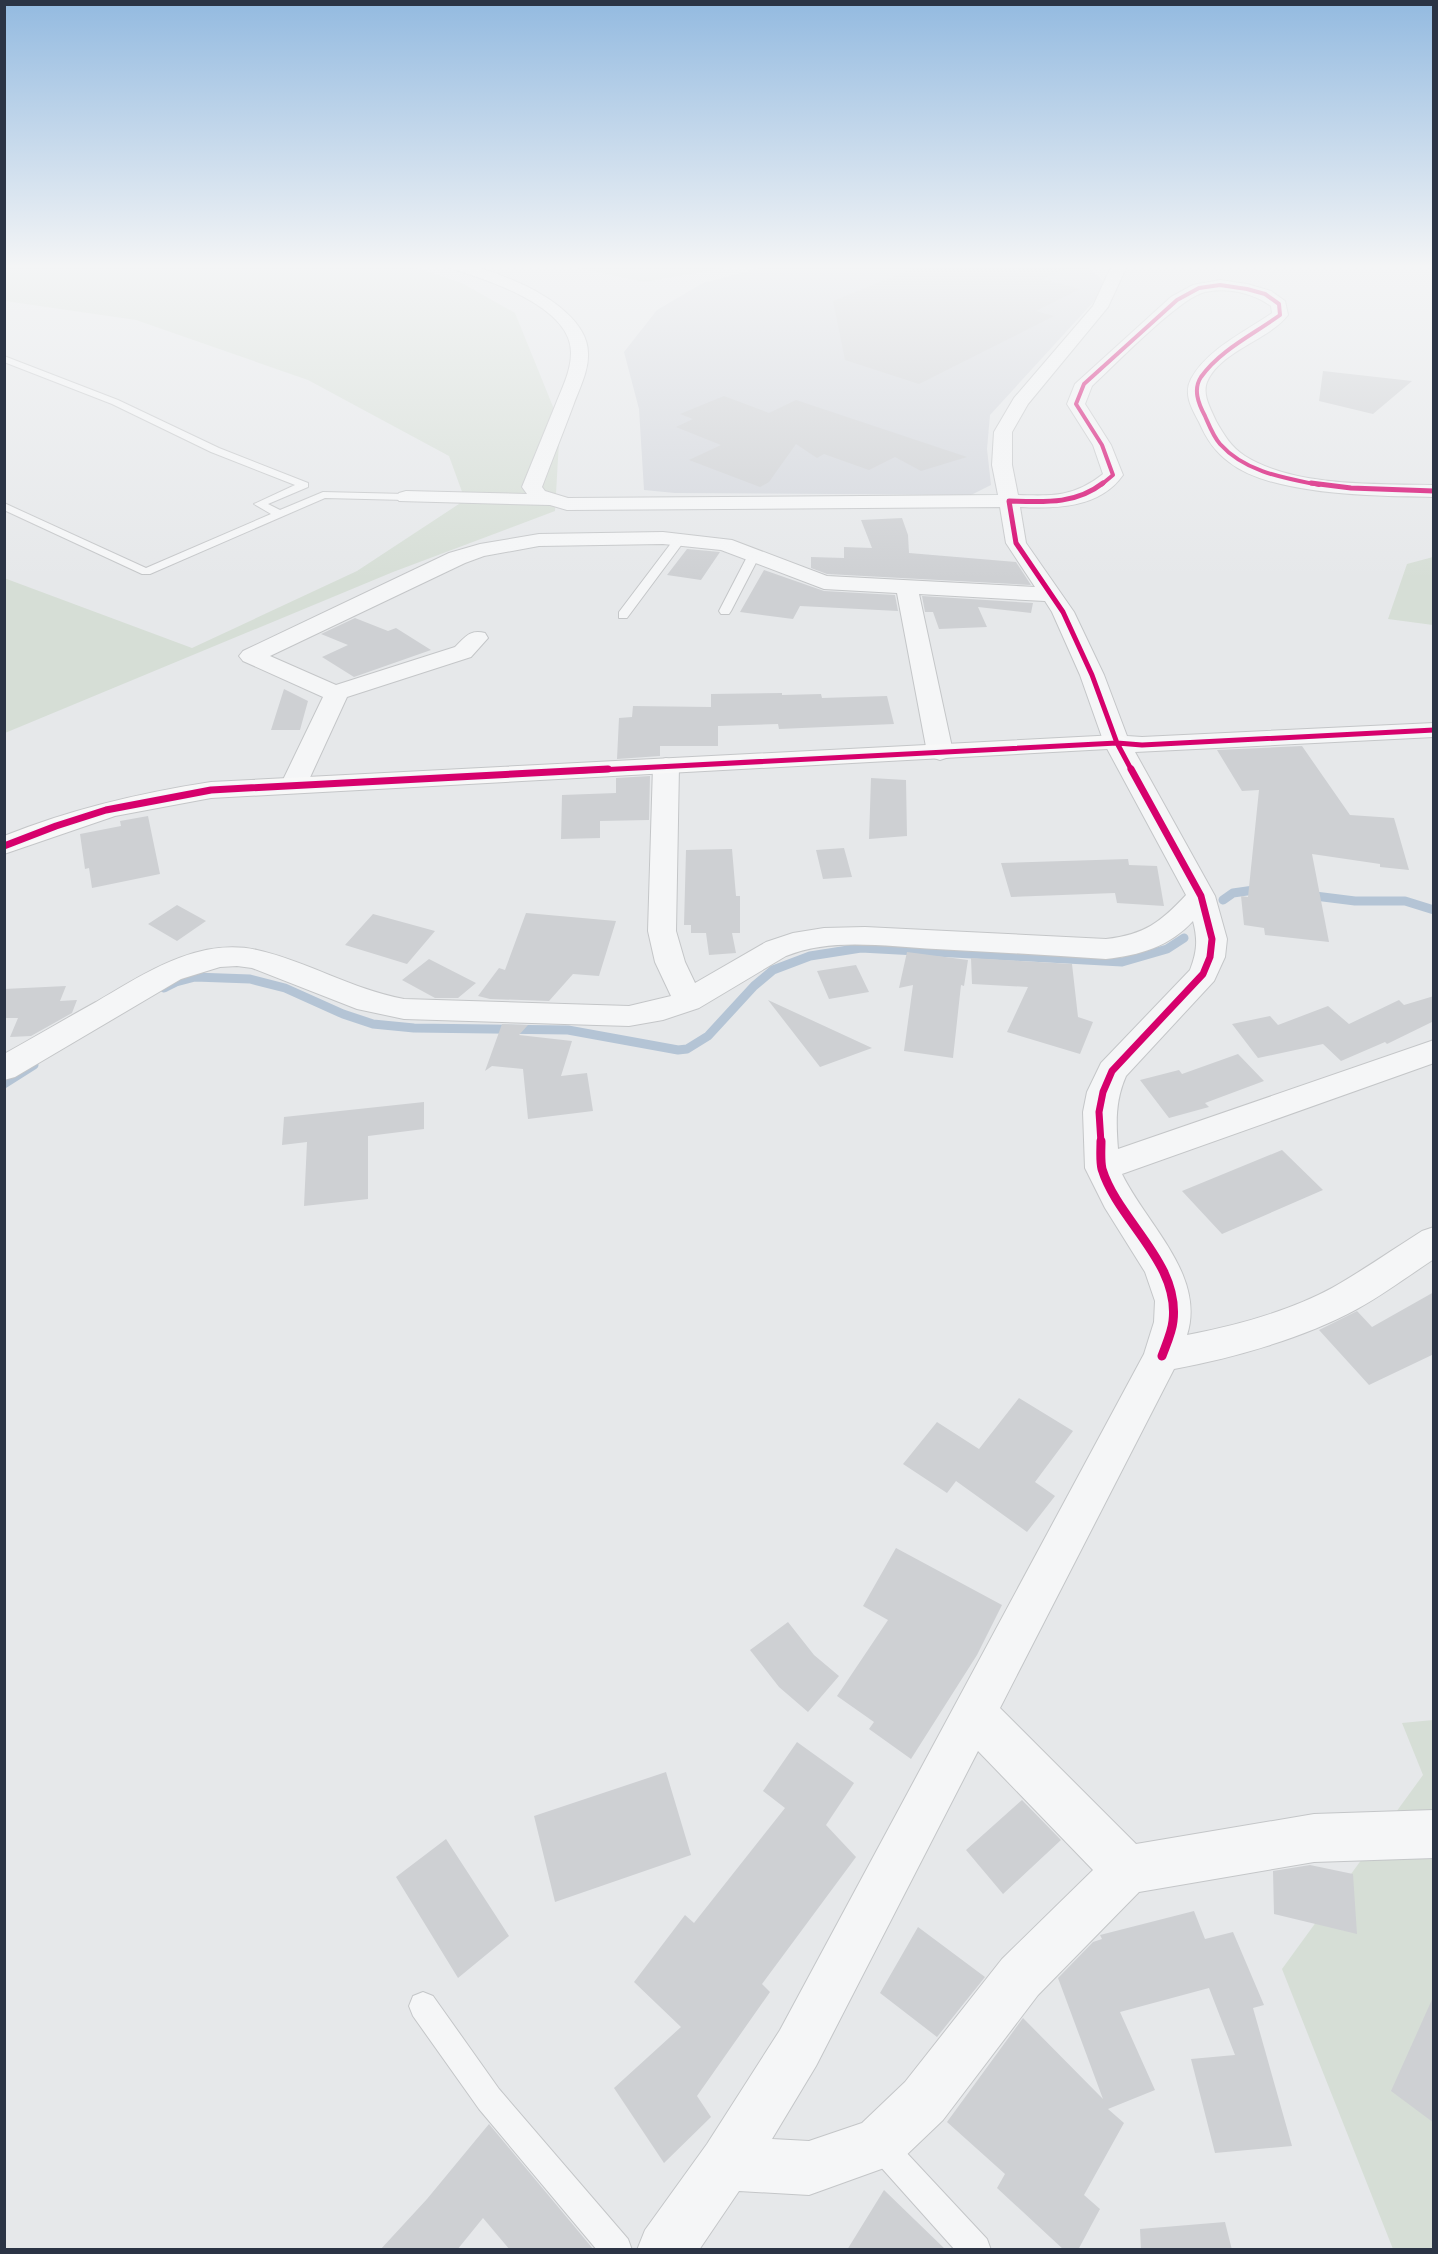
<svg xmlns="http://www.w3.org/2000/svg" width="1438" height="2254" font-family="Quicksand,sans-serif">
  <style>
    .built { fill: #d4d7dd }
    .green { fill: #d6ded6 }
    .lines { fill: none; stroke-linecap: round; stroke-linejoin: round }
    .stream { stroke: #b4c4d5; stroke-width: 9 }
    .building { fill: #ced0d3 }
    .lane-casing { stroke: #c4c6c8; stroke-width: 2 }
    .street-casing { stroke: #c4c6c8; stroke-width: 2 }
    .secondary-casing { stroke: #c4c6c8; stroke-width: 2 }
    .lane { fill: #f5f6f7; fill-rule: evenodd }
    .street { fill: #f5f6f7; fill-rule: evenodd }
    .secondary { fill: #f8f8f8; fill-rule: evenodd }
    .cycleway-far3-casing { stroke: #f4f6f9; stroke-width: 6 }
    .cycleway-far2-casing { stroke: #f4f6f9; stroke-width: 8 }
    .cycleway-far1-casing { stroke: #f4f6f9; stroke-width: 10 }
    .cycleway-casing { stroke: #f4f6f9; stroke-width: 13 }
    .cycleway-far3 { stroke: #d6006c; stroke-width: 4 }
    .cycleway-far2 { stroke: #d6006c; stroke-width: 5 }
    .cycleway-far1 { stroke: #d6006c; stroke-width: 7 }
    .cycleway { stroke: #d6006c; stroke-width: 9 }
  </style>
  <rect width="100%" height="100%" fill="#e6e8ea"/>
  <!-- built -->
  <path class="built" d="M 776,264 L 1085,264 L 1108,286 L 990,415 L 987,449 L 991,485 L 971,495 L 675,493 L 644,490 L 639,409 L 624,352 L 657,310 L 703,283 Z"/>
  <!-- green -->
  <path class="green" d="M 5,264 L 220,264 L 267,268 L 298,264 L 404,264 L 462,283 L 515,313 L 560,424 L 555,511 L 393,572 L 5,733 L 4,578 L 192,648 L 357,571 L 465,500 L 449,456 L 308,380 L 136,320 L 5,301 Z
    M 577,264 L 748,264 L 644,282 L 573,267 Z
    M 1433,557 L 1433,625 L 1388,619 L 1407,564 Z
    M 1433,1720 L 1433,2249 L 1393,2249 L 1282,1969 L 1423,1775 L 1402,1723 Z"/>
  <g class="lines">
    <!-- stream -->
    <path class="stream" d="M 1307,895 L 1355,901 L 1405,901 L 1434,910
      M 1223,900 L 1233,893 L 1261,889
      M 164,988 L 176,982 L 195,977 L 250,979 L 285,988 L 343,1014 L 373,1024 L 414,1028 L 568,1030 L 678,1050 L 687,1049 L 708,1036 L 754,986 L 773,970 L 810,956 L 861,948 L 1122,962 L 1167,949 L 1184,938
      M 4,1084 L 34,1065"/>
  </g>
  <!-- building -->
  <path class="building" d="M 924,264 L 1077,264 L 1042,279 L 1080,289 L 1036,311 L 1054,316 L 919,384 L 845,360 L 833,301 Z
    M 1323,371 L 1412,381 L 1373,414 L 1319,401 Z
    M 724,396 L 769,413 L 796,400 L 967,457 L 921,471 L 895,457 L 869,470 L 824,454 L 817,458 L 796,444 L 769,482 L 760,487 L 689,460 L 721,445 L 676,427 L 693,419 L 680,414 Z
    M 902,518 L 908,535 L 909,553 L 1016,562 L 1031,585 L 827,574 L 811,568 L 811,557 L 844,558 L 844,547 L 872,548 L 861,520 Z
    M 687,549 L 720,552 L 701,580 L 667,575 Z
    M 764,570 L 824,591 L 895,595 L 898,611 L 800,606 L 793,619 L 740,612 Z
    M 922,596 L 1033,603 L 1031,613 L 978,607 L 987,627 L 939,629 L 933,612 L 925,612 Z
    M 355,618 L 388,631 L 396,628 L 431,650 L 354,677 L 322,657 L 348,645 L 321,634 Z
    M 284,689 L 308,701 L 300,730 L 271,730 Z
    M 782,693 L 782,695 L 821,694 L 822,698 L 887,696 L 894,724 L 779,729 L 778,724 L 718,726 L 718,746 L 660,746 L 660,756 L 617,759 L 619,718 L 632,717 L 633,706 L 711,707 L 711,694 Z
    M 1302,746 L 1350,815 L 1394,818 L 1409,870 L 1380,867 L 1380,864 L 1312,854 L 1329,942 L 1265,935 L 1264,928 L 1244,925 L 1241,896 L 1248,897 L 1259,790 L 1242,791 L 1217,750 Z
    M 650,776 L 649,820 L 600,821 L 600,838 L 561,839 L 562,795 L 616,793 L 616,778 Z
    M 871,778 L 906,780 L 907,836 L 869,839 Z
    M 148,816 L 160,874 L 92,888 L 89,868 L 85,869 L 80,834 L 121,826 L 120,821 Z
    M 844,848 L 852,877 L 823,879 L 816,850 Z
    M 732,849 L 736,896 L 740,896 L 740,933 L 732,933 L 736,953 L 709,955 L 706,933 L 691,933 L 691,925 L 684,925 L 686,850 Z
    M 1128,859 L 1129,865 L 1157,866 L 1164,906 L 1117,903 L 1115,893 L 1011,897 L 1001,863 Z
    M 177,905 L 206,921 L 177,941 L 148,924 Z
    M 526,913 L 616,921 L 599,976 L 573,974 L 549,1001 L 490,999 L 478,996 L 499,968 L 505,970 Z
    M 373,914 L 435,931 L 407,964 L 345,945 Z
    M 907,952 L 968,960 L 964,986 L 961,985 L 953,1058 L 904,1051 L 913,985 L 899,988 Z
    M 971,958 L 1072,964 L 1078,1017 L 1093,1022 L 1080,1054 L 1007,1032 L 1028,987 L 972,984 Z
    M 429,959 L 476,983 L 458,998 L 435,998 L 402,980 Z
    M 856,965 L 869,992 L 829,999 L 817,971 Z
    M 66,986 L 60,1001 L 77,1000 L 72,1013 L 31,1036 L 10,1037 L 18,1018 L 4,1018 L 4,989 Z
    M 1434,996 L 1434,1021 L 1387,1044 L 1385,1042 L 1341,1061 L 1323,1044 L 1258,1058 L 1232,1024 L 1270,1016 L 1278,1025 L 1328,1006 L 1349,1024 L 1399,1000 L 1404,1005 Z
    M 768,1000 L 872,1048 L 820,1067 Z
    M 502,1024 L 528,1025 L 519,1035 L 572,1041 L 561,1076 L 587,1073 L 593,1111 L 528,1119 L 523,1069 L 492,1066 L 485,1071 Z
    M 1238,1054 L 1264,1081 L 1205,1103 L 1209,1107 L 1169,1118 L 1140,1080 L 1179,1070 L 1182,1074 Z
    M 424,1102 L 424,1129 L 368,1136 L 368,1199 L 304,1206 L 307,1142 L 282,1145 L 284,1117 Z
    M 1282,1150 L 1323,1190 L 1222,1234 L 1182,1191 Z
    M 1434,1292 L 1434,1354 L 1369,1385 L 1319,1330 L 1357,1311 L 1372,1327 Z
    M 1019,1398 L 1073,1431 L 1035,1482 L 1055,1496 L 1027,1532 L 956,1481 L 947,1493 L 903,1464 L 937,1422 L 979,1449 Z
    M 896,1548 L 1002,1605 L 977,1655 L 911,1759 L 869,1729 L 874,1722 L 837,1696 L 888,1620 L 863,1606 Z
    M 788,1622 L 814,1655 L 839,1676 L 808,1712 L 779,1687 L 750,1650 Z
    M 797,1742 L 854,1783 L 826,1825 L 856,1857 L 762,1984 L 770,1992 L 697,2096 L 711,2117 L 664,2163 L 614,2088 L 681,2027 L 634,1982 L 685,1915 L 694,1923 L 785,1808 L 763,1791 Z
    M 666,1772 L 691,1855 L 555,1902 L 534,1816 Z
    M 1022,1800 L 1061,1840 L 1003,1894 L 966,1850 Z
    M 446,1839 L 509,1936 L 458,1978 L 396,1877 Z
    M 1310,1865 L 1353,1874 L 1357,1934 L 1274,1914 L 1273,1871 Z
    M 1194,1911 L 1205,1939 L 1233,1932 L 1264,2005 L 1253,2008 L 1292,2146 L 1215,2153 L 1191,2059 L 1235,2055 L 1209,1988 L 1120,2012 L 1155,2090 L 1108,2109 L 1124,2123 L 1084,2195 L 1100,2209 L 1078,2250 L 1064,2250 L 997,2188 L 1005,2174 L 947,2122 L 1023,2018 L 1103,2099 L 1058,1978 L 1093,1942 L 1102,1939 L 1100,1935 Z
    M 918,1927 L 985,1977 L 937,2037 L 880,1993 Z
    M 1434,1995 L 1434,2123 L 1391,2091 Z
    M 489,2124 L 594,2250 L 510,2250 L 483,2218 L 457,2250 L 380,2250 L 427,2199 Z
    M 884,2190 L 946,2250 L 847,2250 Z
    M 1225,2222 L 1232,2250 L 1141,2250 L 1140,2229 Z"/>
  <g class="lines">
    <defs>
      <path id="lane" d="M 4,356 L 118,400 L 219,448 L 308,483 L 308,487 L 268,504 L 280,510 L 323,492 L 406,494 L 411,497 L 406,500 L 325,498 L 150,574 L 142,574 L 4,510 L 4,503 L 146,568 L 271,514 L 254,504 L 295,485 L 211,452 L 112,404 L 4,362 Z
        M 679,537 L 685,540 L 627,618 L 619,618 L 619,612 L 675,538 Z
        M 754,552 L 760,555 L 731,611 L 729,614 L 721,614 L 719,611 L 748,555 Z
        M 423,1992 L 433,1996 L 499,2089 L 628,2239 L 632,2250 L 597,2250 L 479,2109 L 413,2016 L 409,2006 L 413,1996 Z
        M 880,2130 L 890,2135 L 987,2239 L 991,2250 L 955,2250 L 870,2155 L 865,2145 L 870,2135 Z"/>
      <path id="street" d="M 443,264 C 473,262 499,274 526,286 C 550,298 588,322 588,353 C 589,371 579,389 573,406 C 563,433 552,460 542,487 L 545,491 L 568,498 L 998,495 L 992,465 L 994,432 L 1014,398 L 1093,306 L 1111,267 L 1110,264 L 1125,264 L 1127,266 L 1108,307 L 1028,404 L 1012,432 L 1012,465 L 1018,495 C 1053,496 1074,497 1103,474 L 1093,445 L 1067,404 L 1075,384 L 1171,297 L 1193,285 L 1220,280 L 1247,284 L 1271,291 L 1285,301 L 1288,315 C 1269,340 1220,351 1207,382 C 1202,395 1211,409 1216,421 C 1224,435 1231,447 1245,456 C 1295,487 1376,484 1434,485 L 1434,497 C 1380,496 1271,496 1229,462 C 1214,451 1206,438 1199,422 C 1192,409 1183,394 1191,379 C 1207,349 1245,332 1272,313 L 1271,306 C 1253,293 1227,287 1205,292 C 1179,298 1115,365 1092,386 L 1085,404 L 1111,445 L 1123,475 C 1100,508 1056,509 1020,507 L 1026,543 L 1074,612 L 1104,675 L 1127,736 L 1142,737 L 1434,723 L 1434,737 L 1135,752 L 1215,896 L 1227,939 L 1225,957 L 1214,981 L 1126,1076 C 1115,1101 1116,1123 1118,1149 L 1434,1040 L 1434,1063 L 1122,1174 C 1146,1224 1206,1275 1187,1335 C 1234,1326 1290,1311 1332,1288 C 1362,1271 1392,1250 1422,1231 L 1434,1227 L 1434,1259 C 1408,1276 1383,1295 1357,1309 C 1304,1338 1233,1358 1174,1369 L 1000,1708 L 1136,1844 L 1314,1814 L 1434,1810 L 1434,1858 L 1314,1862 L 1139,1892 L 1038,1995 L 943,2120 L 898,2163 L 809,2195 L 739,2191 L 699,2250 L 637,2250 L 645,2230 L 707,2144 L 780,2030 L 1144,1354 L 1154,1322 L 1155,1301 L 1145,1272 L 1105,1208 L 1085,1168 L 1083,1112 L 1087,1092 L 1101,1063 L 1190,970 C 1197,952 1198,940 1193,921 C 1169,947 1140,955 1106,959 C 1049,955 993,952 936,949 C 888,947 832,937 786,956 L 699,1008 L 663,1020 L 629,1026 L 404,1019 L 357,1009 L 252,968 L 237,966 L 220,967 L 181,979 L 15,1077 L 4,1080 L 4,1054 C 35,1037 65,1019 96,1002 C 144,974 198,937 257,950 C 307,961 351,989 404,999 L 629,1006 L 671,996 L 655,962 L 648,931 L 653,766 L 657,761 L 666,758 L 675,761 L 679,766 L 676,931 L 685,962 L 695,983 L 766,942 L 793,933 L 824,928 L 865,927 L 1106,939 C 1144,935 1161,922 1186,895 L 1104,743 L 1080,675 L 1052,612 L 1045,601 L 919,594 L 953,752 L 949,757 L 940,760 L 931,757 L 927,752 L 897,593 L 824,589 L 721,550 L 663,544 L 539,546 L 484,556 L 465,563 L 270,656 L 336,685 L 455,647 C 465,637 470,629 485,633 L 488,638 L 471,657 L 347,697 L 307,784 L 303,789 L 294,792 L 285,789 L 281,784 L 323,697 L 243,661 L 239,656 L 243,651 L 449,553 L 480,544 L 539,534 L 663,532 L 732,540 L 827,576 L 1035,587 L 1006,543 L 1000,507 L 567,510 L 550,505 L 399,501 L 396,497 L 399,493 L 406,491 L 527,494 L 522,487 C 533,460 544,433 555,406 C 561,390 571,372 571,353 C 572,305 482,278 446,267 ZM 978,1751 L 1093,1870 L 1002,1959 L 905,2082 L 862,2123 L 809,2141 L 772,2139 L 816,2066 Z"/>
      <path id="secondary" d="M 1117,735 L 1126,738 L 1130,743 L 1126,748 L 211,798 L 115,816 L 4,854 L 4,836 C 71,809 140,793 211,782 Z"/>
    </defs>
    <!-- lane casing -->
    <use href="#lane" class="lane-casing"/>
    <!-- street casing -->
    <use href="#street" class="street-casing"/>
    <!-- secondary casing -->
    <use href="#secondary" class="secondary-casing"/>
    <!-- lane -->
    <use href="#lane" class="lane"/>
    <!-- street -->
    <use href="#street" class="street"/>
    <!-- secondary -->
    <use href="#secondary" class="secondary"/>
    <defs>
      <path id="cycleway-far3" d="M 1101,485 L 1113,475 L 1102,445 L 1076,404 L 1084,384 L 1177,300 L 1199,288 L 1220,285 L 1247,289 L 1265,294 L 1279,304 L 1280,315 C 1254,334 1220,350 1201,377 C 1193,389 1198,403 1205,416 C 1209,425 1213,436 1220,444 C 1245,472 1284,478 1319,485"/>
      <path id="cycleway-far2" d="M 1103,483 C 1075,505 1043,502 1009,501 L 1016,543 L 1063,612 L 1092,675 L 1117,743 L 1132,771
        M 1311,483 L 1351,488 L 1434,491
        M 579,771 L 1117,743 L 1142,745 L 1434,730"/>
      <path id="cycleway-far1" d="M 4,846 L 56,826 L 106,810 L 211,790 L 608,769
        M 1101,1143 L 1099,1112 L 1103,1092 L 1112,1071 L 1203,974 L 1210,957 L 1212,939 L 1201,896 L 1131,769"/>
      <path id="cycleway" d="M 1101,1141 C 1101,1150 1100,1161 1102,1169 C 1118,1221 1180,1262 1173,1321 C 1172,1332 1166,1345 1162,1356"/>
    </defs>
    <!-- cycleway-far3 casing -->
    <use href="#cycleway-far3" class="cycleway-far3-casing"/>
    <!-- cycleway-far2 casing -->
    <use href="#cycleway-far2" class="cycleway-far2-casing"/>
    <!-- cycleway-far1 casing -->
    <use href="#cycleway-far1" class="cycleway-far1-casing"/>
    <!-- cycleway casing -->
    <use href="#cycleway" class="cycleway-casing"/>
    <!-- cycleway-far3 -->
    <use href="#cycleway-far3" class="cycleway-far3"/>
    <!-- cycleway-far2 -->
    <use href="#cycleway-far2" class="cycleway-far2"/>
    <!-- cycleway-far1 -->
    <use href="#cycleway-far1" class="cycleway-far1"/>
    <!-- cycleway -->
    <use href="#cycleway" class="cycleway"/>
  </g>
  <!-- sky -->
  <linearGradient id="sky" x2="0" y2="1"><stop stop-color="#93bae0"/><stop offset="0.46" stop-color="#f4f5f6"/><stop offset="1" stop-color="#f4f5f6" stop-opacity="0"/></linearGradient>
  <rect width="1438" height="579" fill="url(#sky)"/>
  <!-- border -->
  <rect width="1438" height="2254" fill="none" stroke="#2b3445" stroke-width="12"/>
</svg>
